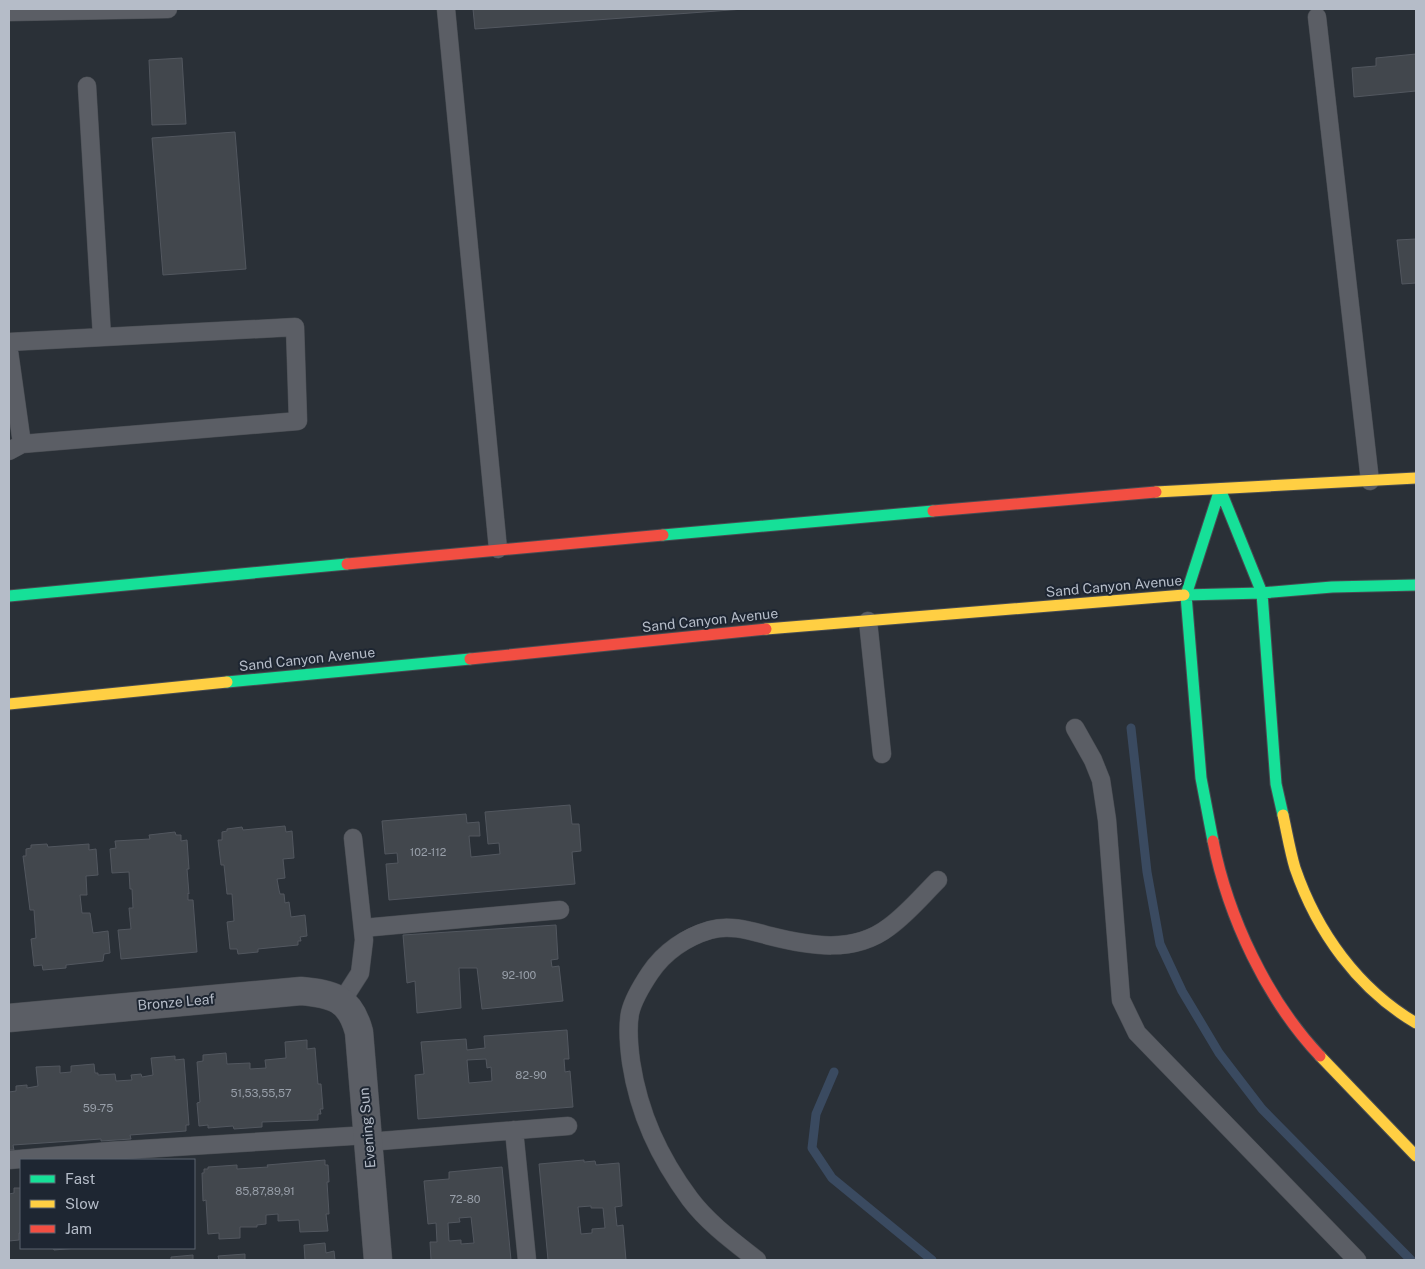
<svg xmlns="http://www.w3.org/2000/svg" width="1425" height="1269" font-family="'Public Sans',sans-serif">
  <style>
    .lines { fill: none; stroke-linecap: round; stroke-linejoin: round }
    .stream { stroke: #3a4a60; stroke-width: 9 }
    .building { fill: #42474d; stroke: #52575f; fill-rule: evenodd }
    .lane-casing { stroke: #484c52; stroke-width: 19 }
    .street-casing { stroke: #484c52; stroke-width: 29 }
    .fast-casing { stroke: #484c52; stroke-width: 13 }
    .slow-casing { stroke: #484c52; stroke-width: 13 }
    .jam-casing { stroke: #484c52; stroke-width: 13 }
    .lane { stroke: #5b5e65; stroke-width: 18 }
    .street { stroke: #5b5e65; stroke-width: 28 }
    .fast { stroke: #16e098; stroke-width: 11 }
    .slow { stroke: #ffcf43; stroke-width: 11 }
    .jam { stroke: #f24e42; stroke-width: 11 }
    .labels { text-anchor: middle; dominant-baseline: central; stroke-width: 4; stroke-linejoin: round; paint-order: stroke }
    .number-label { font-size: 11px; fill: #989fa9 }
    .street-label { font-size: 14px; fill: #b5bcc8; stroke: #1e2632 }
  </style>
  <rect width="100%" height="100%" fill="#2a3037"/>
  <g class="lines">
    <!-- stream -->
    <path class="stream" d="M 1131,728 L 1147,872 L 1160,944 L 1182,991 L 1219,1053 L 1262,1109 L 1411,1260
      M 834,1072 L 816,1114 L 812,1148 L 832,1178 L 932,1260"/>
  </g>
  <!-- building -->
  <path class="building" d="M 473,9 L 744,9 L 475,29 Z
    M 1416,54 L 1416,91 L 1354,97 L 1352,68 L 1376,66 L 1376,58 Z
    M 182,58 L 186,124 L 152,125 L 149,60 Z
    M 235,132 L 246,269 L 163,275 L 152,138 Z
    M 1416,239 L 1416,283 L 1402,284 L 1397,240 Z
    M 570,805 L 572,824 L 579,824 L 581,851 L 572,852 L 575,884 L 389,900 L 386,864 L 398,863 L 397,853 L 385,854 L 382,821 L 466,814 L 467,823 L 479,822 L 480,836 L 469,836 L 471,857 L 500,854 L 499,843 L 488,844 L 485,812 Z
    M 285,826 L 286,832 L 292,831 L 294,858 L 283,859 L 285,878 L 277,879 L 279,890 L 280,894 L 284,894 L 285,903 L 289,902 L 291,917 L 305,915 L 307,936 L 300,937 L 301,941 L 298,941 L 298,945 L 258,949 L 258,952 L 238,954 L 237,949 L 230,949 L 227,922 L 234,921 L 232,894 L 227,894 L 224,865 L 221,865 L 218,840 L 222,840 L 222,832 L 227,831 L 227,829 L 242,827 L 243,830 Z
    M 175,832 L 176,835 L 181,835 L 181,841 L 187,840 L 189,869 L 187,869 L 189,894 L 188,893 L 188,900 L 193,900 L 197,952 L 121,959 L 118,930 L 131,929 L 129,908 L 133,908 L 132,889 L 130,889 L 129,872 L 112,873 L 110,849 L 116,848 L 115,841 L 150,839 L 149,835 Z
    M 47,844 L 48,847 L 89,844 L 89,850 L 96,849 L 98,875 L 86,876 L 87,895 L 80,895 L 82,913 L 90,913 L 93,933 L 108,931 L 110,953 L 104,954 L 103,961 L 66,965 L 66,968 L 43,970 L 42,965 L 34,966 L 31,939 L 36,938 L 34,910 L 30,910 L 23,856 L 26,856 L 26,849 L 31,848 L 31,845 Z
    M 556,925 L 558,959 L 551,960 L 552,967 L 559,966 L 563,1001 L 482,1009 L 477,968 L 459,968 L 461,1008 L 417,1013 L 415,981 L 407,983 L 403,935 Z
    M 567,1030 L 569,1059 L 564,1059 L 565,1072 L 570,1071 L 573,1107 L 418,1119 L 415,1075 L 424,1074 L 421,1042 L 466,1039 L 467,1050 L 485,1048 L 484,1036 ZM 486,1059 L 487,1068 L 491,1067 L 492,1081 L 469,1083 L 467,1060 Z
    M 307,1040 L 307,1049 L 315,1048 L 318,1084 L 321,1084 L 323,1109 L 320,1109 L 321,1114 L 318,1114 L 318,1120 L 262,1122 L 262,1127 L 234,1129 L 233,1126 L 208,1128 L 208,1125 L 199,1126 L 197,1103 L 200,1102 L 197,1062 L 203,1061 L 203,1055 L 226,1053 L 227,1064 L 250,1063 L 250,1069 L 266,1068 L 265,1060 L 286,1058 L 285,1042 Z
    M 175,1056 L 175,1060 L 184,1059 L 189,1125 L 186,1125 L 186,1131 L 130,1135 L 131,1139 L 101,1141 L 101,1139 L 13,1145 L 14,1150 L 9,1150 L 9,1092 L 16,1091 L 16,1086 L 27,1085 L 27,1088 L 38,1086 L 36,1067 L 60,1066 L 60,1073 L 71,1072 L 71,1066 L 94,1064 L 95,1073 L 98,1073 L 98,1075 L 115,1074 L 116,1081 L 132,1080 L 131,1075 L 141,1074 L 142,1077 L 153,1075 L 151,1058 Z
    M 325,1160 L 325,1165 L 328,1165 L 329,1182 L 327,1182 L 329,1214 L 326,1214 L 328,1231 L 300,1232 L 299,1220 L 278,1221 L 278,1214 L 266,1215 L 266,1224 L 257,1225 L 257,1227 L 240,1227 L 240,1238 L 219,1239 L 219,1233 L 208,1234 L 206,1200 L 203,1201 L 202,1173 L 204,1173 L 204,1169 L 208,1169 L 208,1167 L 237,1165 L 237,1169 L 268,1167 L 267,1165 Z
    M 584,1160 L 584,1162 L 595,1161 L 596,1165 L 619,1163 L 622,1206 L 615,1207 L 617,1226 L 623,1225 L 626,1260 L 548,1260 L 539,1164 ZM 591,1206 L 591,1208 L 603,1208 L 605,1228 L 592,1229 L 592,1233 L 581,1234 L 578,1207 Z
    M 502,1167 L 511,1260 L 431,1260 L 430,1242 L 437,1242 L 436,1223 L 428,1224 L 424,1181 L 449,1179 L 449,1172 ZM 471,1217 L 474,1243 L 461,1244 L 461,1240 L 449,1241 L 448,1223 L 460,1222 L 459,1218 Z
    M 14,1188 L 21,1188 L 21,1233 L 19,1233 L 19,1240 L 9,1241 L 9,1194 L 14,1193 Z
    M 325,1243 L 326,1253 L 334,1251 L 335,1260 L 305,1260 L 304,1245 Z
    M 53,1248 L 77,1248 L 54,1250 Z
    M 245,1254 L 245,1260 L 219,1260 L 218,1256 Z
    M 193,1255 L 193,1260 L 171,1260 L 171,1257 Z"/>
  <g class="lines">
    <defs>
      <path id="lane" d="M 446,9 L 498,549
        M 9,12 L 168,9
        M 1317,17 L 1370,481
        M 87,86 L 102,337
        M 9,342 L 295,327 L 298,421 L 22,444 L 9,451
        M 9,351 L 22,444
        M 868,621 L 882,754
        M 1075,728 L 1093,760 L 1101,780 L 1107,820 L 1121,1000 L 1137,1033 L 1357,1260
        M 363,928 L 560,910
        M 342,1001 L 360,973 L 364,940 L 353,838
        M 514,1130 L 527,1260
        M 368,1142 L 568,1126
        M 9,1160 L 109,1151 L 368,1135
        M 757,1260 C 734,1242 708,1223 690,1199 C 659,1157 639,1114 631,1062 C 629,1047 627,1029 630,1013 C 633,1000 642,985 650,973 C 664,952 686,937 710,930 C 730,924 751,931 770,936 C 810,946 854,954 889,927 C 907,914 922,896 938,880"/>
      <path id="street" d="M 9,1018 L 301,991 C 333,994 350,998 359,1032 L 378,1260"/>
      <path id="fast" d="M 1220,489 L 1262,593 L 1276,784 L 1283,815
        M 663,535 L 933,511
        M 1184,595 L 1262,593 L 1332,587 L 1416,585
        M 9,596 L 347,564
        M 227,682 L 470,659
        M 1213,841 L 1201,778 L 1186,595 L 1220,489"/>
      <path id="slow" d="M 1156,492 L 1416,478
        M 766,629 L 1184,595
        M 9,704 L 227,682
        M 1283,815 C 1287,833 1290,851 1295,868 C 1317,932 1358,989 1416,1023
        M 1320,1056 L 1416,1156"/>
      <path id="jam" d="M 933,511 L 1156,492
        M 347,564 L 663,535
        M 470,659 L 766,629
        M 1213,841 C 1228,917 1267,1000 1320,1056"/>
    </defs>
    <!-- lane casing -->
    <use href="#lane" class="lane-casing"/>
    <!-- street casing -->
    <use href="#street" class="street-casing"/>
    <!-- fast casing -->
    <use href="#fast" class="fast-casing"/>
    <!-- slow casing -->
    <use href="#slow" class="slow-casing"/>
    <!-- jam casing -->
    <use href="#jam" class="jam-casing"/>
    <!-- lane -->
    <use href="#lane" class="lane"/>
    <!-- street -->
    <use href="#street" class="street"/>
    <!-- fast -->
    <use href="#fast" class="fast"/>
    <!-- slow -->
    <use href="#slow" class="slow"/>
    <!-- jam -->
    <use href="#jam" class="jam"/>
  </g>
  <g class="labels">
    <!-- number labels -->
    <g class="number-label">
      <text x="428" y="852">102-112</text>
      <text x="519" y="975">92-100</text>
      <text x="531" y="1075">82-90</text>
      <text x="261" y="1093">51,53,55,57</text>
      <text x="98" y="1108">59-75</text>
      <text x="265" y="1191">85,87,89,91</text>
      <text x="465" y="1199">72-80</text>
    </g>
    <!-- street labels -->
    <g class="street-label">
      <text transform="translate(1114 586) rotate(-5)">Sand Canyon Avenue</text>
      <text transform="translate(710 620) rotate(-6)">Sand Canyon Avenue</text>
      <text transform="translate(307 659) rotate(-6)">Sand Canyon Avenue</text>
      <text transform="translate(176 1002) rotate(-5)">Bronze Leaf</text>
      <text transform="translate(367 1128) rotate(-95)">Evening Sun</text>
    </g>
  </g>
  <!-- border -->
  <rect width="1425" height="1269" fill="none" stroke="#b5bcc8" stroke-width="20"/>
  <!-- legend -->
  <rect x="20" y="1159" width="175" height="90" fill="#1e2632" stroke="#5a626e"/>
  <rect x="30" y="1175" width="25" height="8" fill="#16e098" stroke="#5a626e"/>
  <text x="65" y="1184" font-size="15" fill="#b5bcc8">Fast</text>
  <rect x="30" y="1200" width="25" height="8" fill="#ffcf43" stroke="#5a626e"/>
  <text x="65" y="1209" font-size="15" fill="#b5bcc8">Slow</text>
  <rect x="30" y="1225" width="25" height="8" fill="#f24e42" stroke="#5a626e"/>
  <text x="65" y="1234" font-size="15" fill="#b5bcc8">Jam</text>
</svg>
